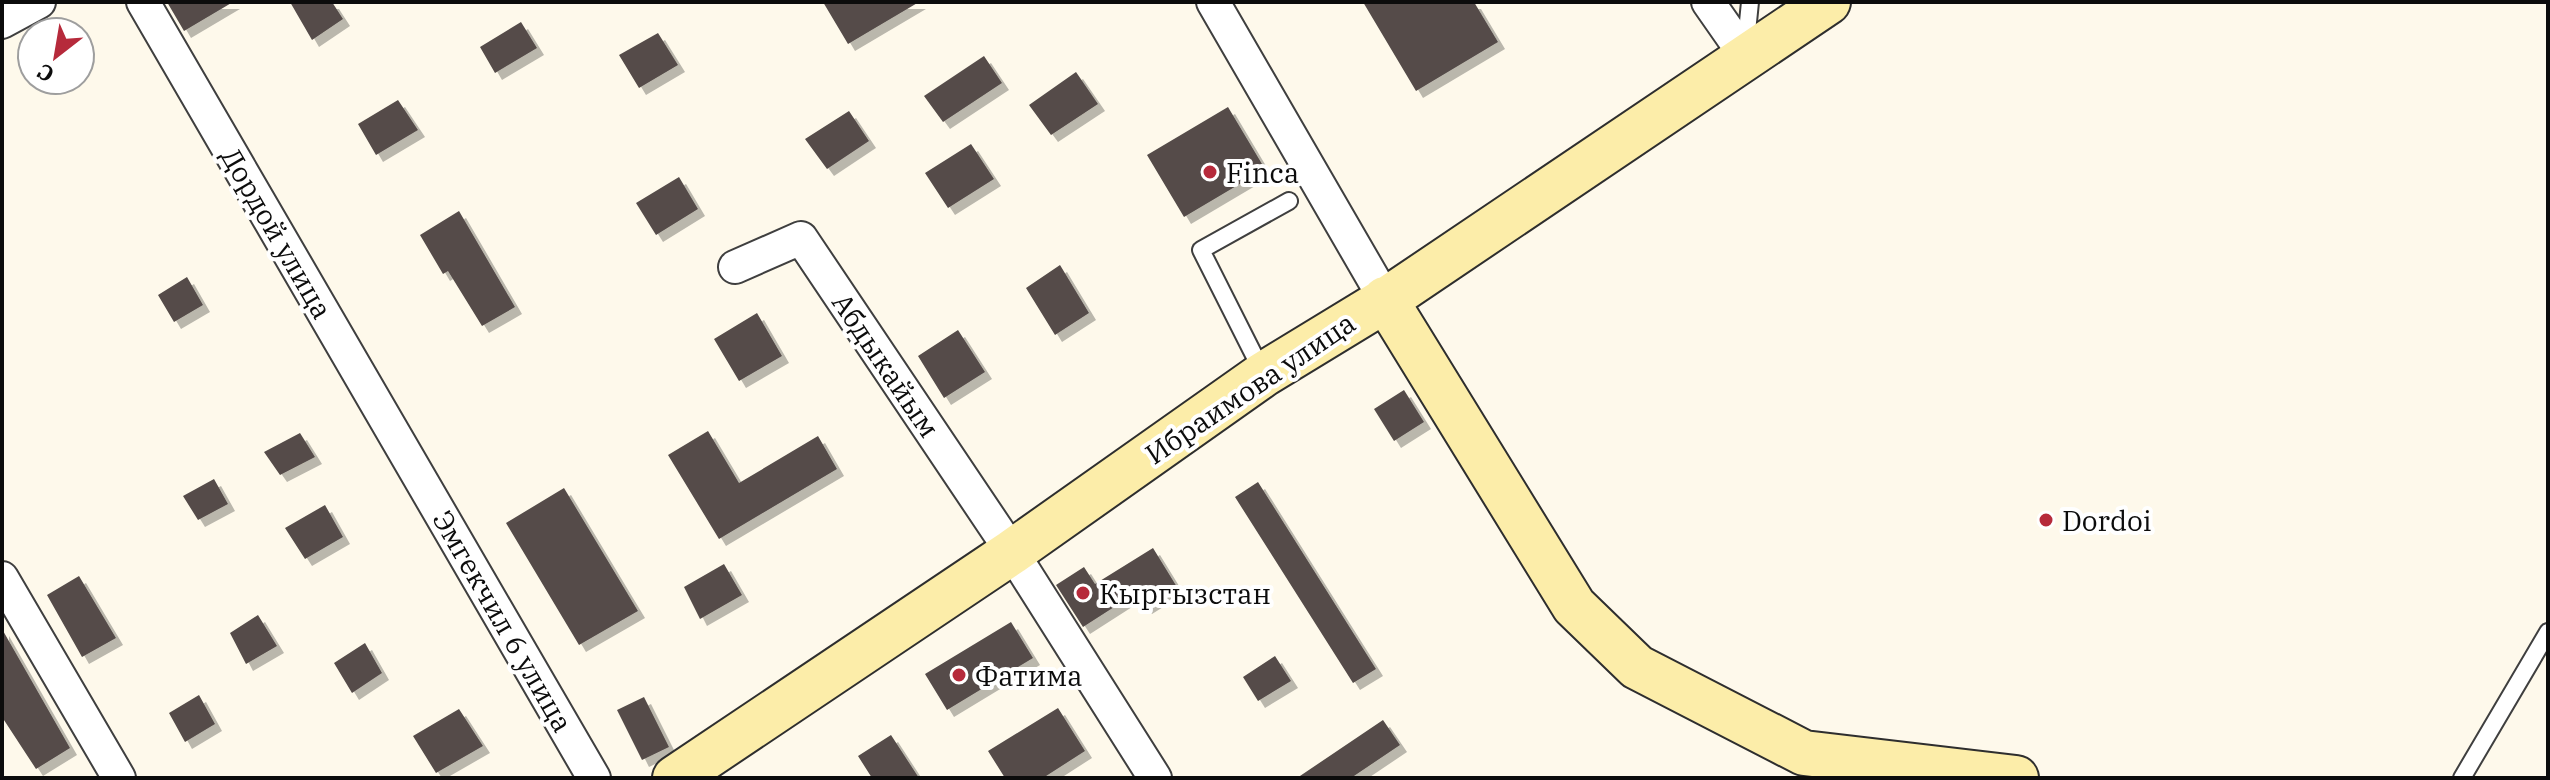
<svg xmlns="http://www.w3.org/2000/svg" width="2550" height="780" font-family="'IBM Plex Serif',serif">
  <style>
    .building { fill: #544c49; filter: url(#shadow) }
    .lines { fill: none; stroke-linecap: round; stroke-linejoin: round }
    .lane-casing { stroke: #3f3f3f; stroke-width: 20 }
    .street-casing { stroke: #3f3f3f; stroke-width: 36 }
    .secondary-casing { stroke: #2e2e2e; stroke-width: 48 }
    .lane { stroke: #fff; stroke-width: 16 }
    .street { stroke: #fff; stroke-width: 32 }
    .secondary { stroke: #fceda9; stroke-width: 44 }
    .poi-dot { fill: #b62a3b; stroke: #fff; stroke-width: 3 }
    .labels { text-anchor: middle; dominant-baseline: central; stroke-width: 8; stroke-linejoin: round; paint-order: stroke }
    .poi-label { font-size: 28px; fill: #0c0c0c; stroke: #fff; text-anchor: start }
    .street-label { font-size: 28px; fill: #0c0c0c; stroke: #fff }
  </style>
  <defs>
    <filter id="shadow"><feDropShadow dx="7" dy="7" stdDeviation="0" flood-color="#0004"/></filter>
  </defs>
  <rect width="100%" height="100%" fill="#fef9eb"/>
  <!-- building -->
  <path class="building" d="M 167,2 L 233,2 L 184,31 Z
    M 290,2 L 332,2 L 343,19 L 312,40 Z
    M 823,2 L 919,2 L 848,44 Z
    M 1363,2 L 1474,2 L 1498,42 L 1416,91 Z
    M 521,22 L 537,48 L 495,73 L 480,47 Z
    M 658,33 L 678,65 L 639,88 L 619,55 Z
    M 984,56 L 1002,83 L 943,122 L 924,96 Z
    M 1076,72 L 1098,104 L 1051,135 L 1029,105 Z
    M 398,100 L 418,130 L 376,155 L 358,124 Z
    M 1228,107 L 1265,169 L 1184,217 L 1147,155 Z
    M 849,111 L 869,141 L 827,169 L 805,139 Z
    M 971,144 L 994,179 L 948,208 L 925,173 Z
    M 679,177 L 698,209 L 656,235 L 636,203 Z
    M 459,211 L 515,307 L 482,326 L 448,271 L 443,274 L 420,235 Z
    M 1060,265 L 1089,313 L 1055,335 L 1026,288 Z
    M 187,277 L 203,305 L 174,322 L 158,295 Z
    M 757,313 L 782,356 L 739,381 L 714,339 Z
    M 958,330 L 985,372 L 944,398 L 918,356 Z
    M 1404,390 L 1424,422 L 1394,441 L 1374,409 Z
    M 708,431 L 739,483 L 818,436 L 837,469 L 719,539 L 668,455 Z
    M 300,433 L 315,457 L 280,475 L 264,452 Z
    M 214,479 L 228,504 L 198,520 L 183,496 Z
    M 1258,482 L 1376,669 L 1353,683 L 1235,497 Z
    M 564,488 L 638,611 L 579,645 L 506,523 Z
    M 325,505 L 343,537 L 305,559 L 285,528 Z
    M 1153,548 L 1177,587 L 1145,607 L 1136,593 L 1083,627 L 1056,585 L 1084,567 L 1095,584 Z
    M 724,564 L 742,595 L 700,619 L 684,587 Z
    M 79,576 L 116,638 L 82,657 L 47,595 Z
    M 258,615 L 277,646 L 246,664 L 230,633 Z
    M 1011,622 L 1033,658 L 947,710 L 925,674 Z
    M 2,629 L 70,748 L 36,769 L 2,717 Z
    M 365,643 L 382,673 L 352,693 L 334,663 Z
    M 1275,656 L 1291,681 L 1258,701 L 1243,677 Z
    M 199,695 L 215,724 L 185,742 L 169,713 Z
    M 644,697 L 669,747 L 642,760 L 617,710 Z
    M 1058,708 L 1085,751 L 1043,778 L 1005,778 L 988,751 Z
    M 459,709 L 483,746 L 436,773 L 413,736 Z
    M 1383,720 L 1400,745 L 1351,778 L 1297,778 Z
    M 891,735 L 919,778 L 872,778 L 858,756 Z"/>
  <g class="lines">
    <defs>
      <path id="lane" d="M 1745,52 L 1750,2
        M 1263,373 L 1201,250 L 1289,201
        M 2462,778 L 2548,632"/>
      <path id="street" d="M 143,2 L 594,778
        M 1213,2 L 1385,299
        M 1708,2 L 1745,55
        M 2,22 L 39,2
        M 735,267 L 801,238 L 1012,552 L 1155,778
        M 2,578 L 119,778"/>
      <path id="secondary" d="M 1385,299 L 1574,606 L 1637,667 L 1804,753 L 2016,778
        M 675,778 L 1012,552 L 1264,374 L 1392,296 L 1828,2"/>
    </defs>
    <!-- lane casing -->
    <use href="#lane" class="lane-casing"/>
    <!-- street casing -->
    <use href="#street" class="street-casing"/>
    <!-- secondary casing -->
    <use href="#secondary" class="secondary-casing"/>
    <!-- lane -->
    <use href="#lane" class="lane"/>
    <!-- street -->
    <use href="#street" class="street"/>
    <!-- secondary -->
    <use href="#secondary" class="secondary"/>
  </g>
  <!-- markers -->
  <g class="poi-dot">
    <circle cx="1210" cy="172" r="8"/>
    <circle cx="2046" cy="520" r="8"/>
    <circle cx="1083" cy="593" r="8"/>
    <circle cx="959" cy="675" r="8"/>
  </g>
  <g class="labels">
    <!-- poi labels -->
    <g class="poi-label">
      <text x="1226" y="172">Finca</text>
      <text x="2062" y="520">Dordoi</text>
      <text x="1099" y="593">Кыргызстан</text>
      <text x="975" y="675">Фатима</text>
    </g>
    <!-- street labels -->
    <g class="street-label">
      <text transform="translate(277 233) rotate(60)">Дордой улица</text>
      <text transform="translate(886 365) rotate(56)">Абдыкайым</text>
      <text transform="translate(1250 388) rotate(-34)">Ибраимова улица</text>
      <text transform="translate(503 621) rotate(60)">Эмгекчил 6 улица</text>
    </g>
  </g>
  <!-- border -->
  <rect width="2550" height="780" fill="none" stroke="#0c0c0c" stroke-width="8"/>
  <!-- north arrow -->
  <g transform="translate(56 56) rotate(211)"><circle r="38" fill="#ffffff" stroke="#9e9e9e" stroke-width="2"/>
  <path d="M0-6L14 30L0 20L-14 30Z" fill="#b62a3b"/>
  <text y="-12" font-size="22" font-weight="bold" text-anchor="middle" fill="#0c0c0c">С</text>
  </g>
</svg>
